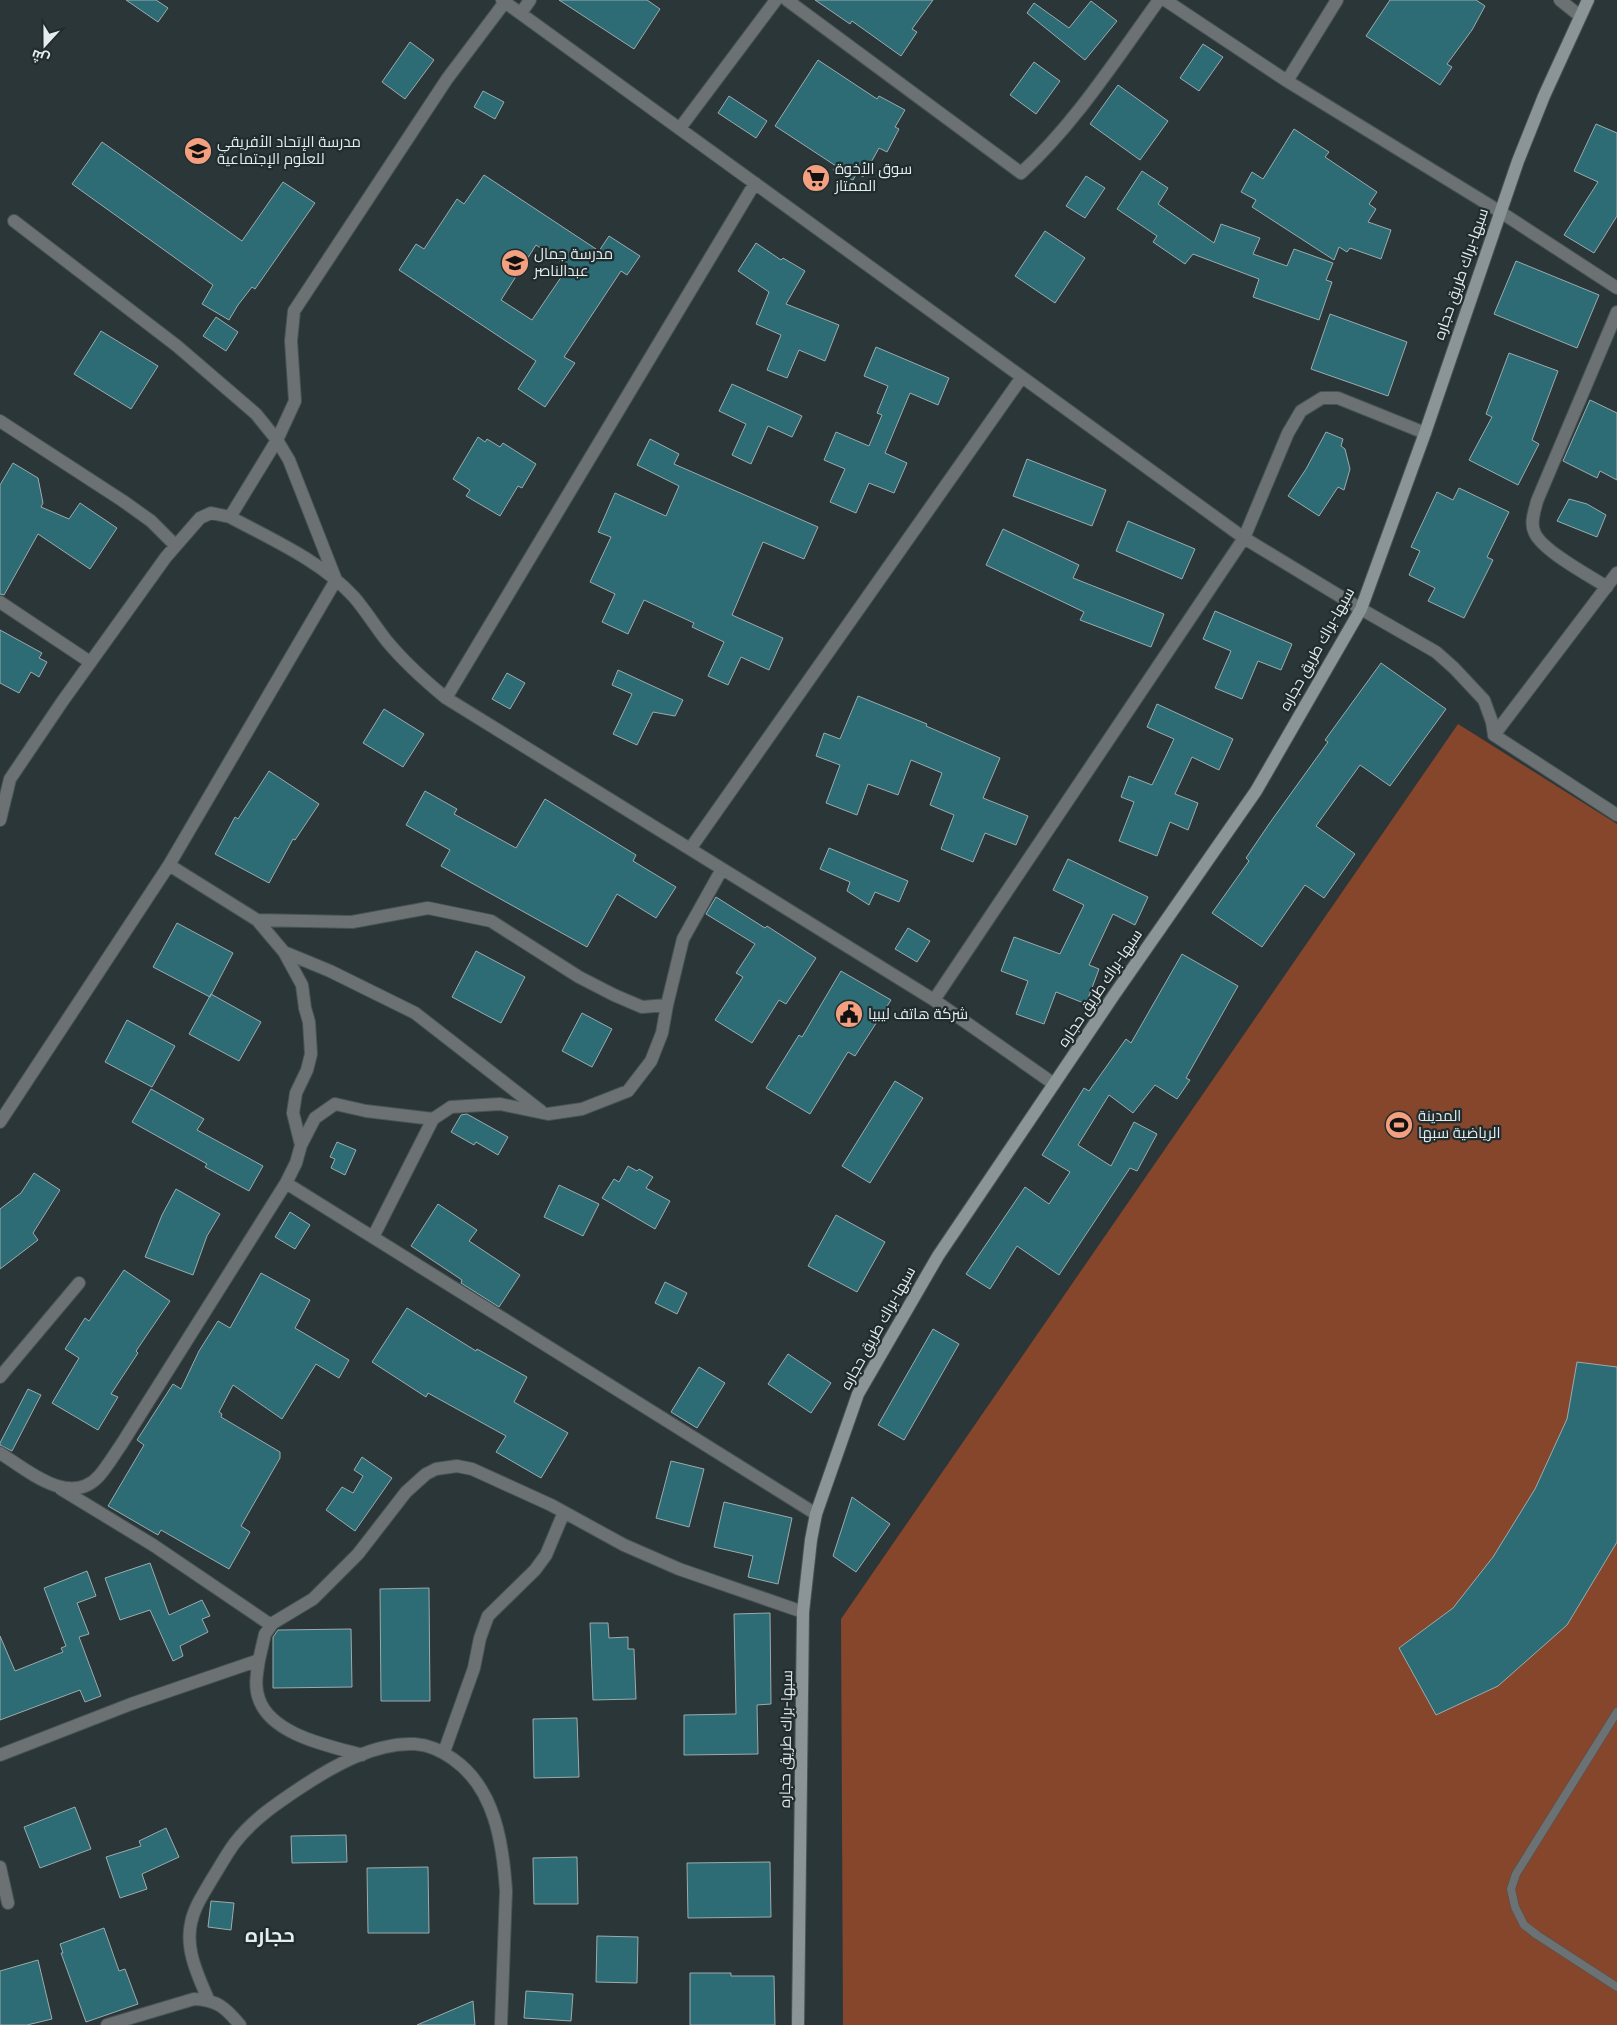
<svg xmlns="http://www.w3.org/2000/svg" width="1617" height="2025" font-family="Figtree,Cairo,sans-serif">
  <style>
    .green { fill: #86462c }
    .building { fill: #2d6b75; stroke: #9cabad; fill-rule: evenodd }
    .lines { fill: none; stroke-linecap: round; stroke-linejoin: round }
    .service-casing { stroke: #485355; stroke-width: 9 }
    .minor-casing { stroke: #485355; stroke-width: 14 }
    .tertiary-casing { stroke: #485355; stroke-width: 14 }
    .secondary-casing { stroke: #485355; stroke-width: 14 }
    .service { stroke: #6c7273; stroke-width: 8 }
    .minor { stroke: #6c7273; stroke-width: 12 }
    .tertiary { stroke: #6c7273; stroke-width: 12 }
    .secondary { stroke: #8b9496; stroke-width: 12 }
    .labels { text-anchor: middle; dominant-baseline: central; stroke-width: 4.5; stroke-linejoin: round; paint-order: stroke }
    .poi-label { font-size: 15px; fill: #e4eced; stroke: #202c2e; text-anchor: start }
    .street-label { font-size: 15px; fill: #e4eced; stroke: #202c2e }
    .district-label { font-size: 20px; font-weight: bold; fill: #e4eced; stroke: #202c2e }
  </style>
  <rect width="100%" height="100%" fill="#2a3638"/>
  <!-- green -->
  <path class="green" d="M 1458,724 L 1617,824 L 1617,2025 L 843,2025 L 841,1619 Z"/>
  <!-- building -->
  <path class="building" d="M 126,0 L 156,0 L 168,8 L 158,22 Z
    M 559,0 L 647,0 L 660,9 L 634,49 Z
    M 815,0 L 933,0 L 912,29 L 917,32 L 901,56 L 852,21 L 850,24 Z
    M 1390,0 L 1476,0 L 1485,6 L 1472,30 L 1447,64 L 1452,67 L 1440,85 L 1366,36 Z
    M 1091,1 L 1117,21 L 1085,60 L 1027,13 L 1034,3 L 1069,28 Z
    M 410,42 L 434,60 L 405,99 L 382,82 Z
    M 1203,44 L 1223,57 L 1199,91 L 1180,78 Z
    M 818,60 L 877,99 L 879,96 L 905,110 L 895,127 L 899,129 L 887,152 L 879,148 L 863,177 L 857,173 L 853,180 L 833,170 L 836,166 L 775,126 Z
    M 1034,62 L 1060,81 L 1036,114 L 1010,95 Z
    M 1118,85 L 1168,121 L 1140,160 L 1090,124 Z
    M 483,91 L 504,102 L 495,119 L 474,107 Z
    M 729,96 L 767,121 L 756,138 L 718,113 Z
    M 1596,124 L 1617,133 L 1617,216 L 1594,253 L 1564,235 L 1598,182 L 1574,171 Z
    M 1294,129 L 1329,152 L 1325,157 L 1377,192 L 1369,204 L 1376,209 L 1368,222 L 1391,230 L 1381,259 L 1350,248 L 1347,252 L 1339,247 L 1334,260 L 1252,207 L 1256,200 L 1241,192 L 1252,172 L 1263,179 Z
    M 102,142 L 242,241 L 283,182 L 315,203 L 255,289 L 252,287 L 238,305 L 229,320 L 202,304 L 213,285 L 72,184 Z
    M 1142,171 L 1168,188 L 1158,204 L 1214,243 L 1221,224 L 1260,238 L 1253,254 L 1287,266 L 1294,249 L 1333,263 L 1326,280 L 1332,282 L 1319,320 L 1253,297 L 1259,279 L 1193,254 L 1185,264 L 1153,242 L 1157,236 L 1117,209 Z
    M 484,175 L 599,251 L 609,236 L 640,256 L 627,275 L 621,271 L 564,357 L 575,363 L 545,407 L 518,389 L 536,361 L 399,270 L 416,244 L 424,249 L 457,199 L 464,204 ZM 536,245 L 568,267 L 532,320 L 501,300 Z
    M 1086,176 L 1105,188 L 1085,218 L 1066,206 Z
    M 1045,231 L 1085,258 L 1055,303 L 1015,276 Z
    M 756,243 L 781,260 L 783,258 L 805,271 L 786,304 L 839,325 L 825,361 L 799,350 L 787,378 L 767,370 L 781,335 L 756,324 L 769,292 L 738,271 Z
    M 1516,261 L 1599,295 L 1577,348 L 1494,314 Z
    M 1330,314 L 1407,342 L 1388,396 L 1311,369 Z
    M 216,317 L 238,332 L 226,351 L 203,336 Z
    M 101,331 L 158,366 L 131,409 L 74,374 Z
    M 876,347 L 949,378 L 938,405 L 910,393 L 885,453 L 907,463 L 894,493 L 869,483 L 856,513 L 830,502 L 845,469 L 824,460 L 836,432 L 869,446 L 882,415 L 877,413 L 888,386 L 864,376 Z
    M 1509,353 L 1558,371 L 1532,440 L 1539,444 L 1518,485 L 1469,460 L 1492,417 L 1486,414 Z
    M 732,384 L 802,416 L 792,437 L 768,426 L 751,464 L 732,455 L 746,424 L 719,411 Z
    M 1590,400 L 1617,413 L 1617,480 L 1600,471 L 1597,478 L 1563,461 Z
    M 1326,432 L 1343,439 L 1341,446 L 1345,449 L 1350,469 L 1344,490 L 1338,487 L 1319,516 L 1288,496 L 1306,469 Z
    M 478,437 L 485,442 L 487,439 L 500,447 L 503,443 L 536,464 L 522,488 L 518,486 L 500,516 L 466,496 L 470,490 L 453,479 Z
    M 650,439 L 679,454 L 674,464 L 818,527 L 804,559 L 763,542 L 732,615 L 783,638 L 769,670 L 741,657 L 728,685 L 708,676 L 724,642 L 692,627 L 694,623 L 644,600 L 628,634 L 602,622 L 615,594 L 590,582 L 611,537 L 598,532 L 615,493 L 666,516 L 679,486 L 637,465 Z
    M 1027,459 L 1106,490 L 1092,526 L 1013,496 Z
    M 13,463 L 38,478 L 43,503 L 41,507 L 69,519 L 80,503 L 117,528 L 90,569 L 38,534 L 4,595 L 0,594 L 0,485 Z
    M 1459,488 L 1509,512 L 1487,557 L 1493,560 L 1464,618 L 1428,601 L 1435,588 L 1409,575 L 1420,551 L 1411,547 L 1437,492 L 1453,500 Z
    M 1569,499 L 1587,504 L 1606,515 L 1597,537 L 1557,521 Z
    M 1128,521 L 1195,549 L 1182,579 L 1116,551 Z
    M 1003,529 L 1079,565 L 1073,578 L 1164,614 L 1151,647 L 1080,620 L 1084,612 L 986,565 Z
    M 1215,611 L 1292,644 L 1281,670 L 1258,661 L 1242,699 L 1215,688 L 1231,651 L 1203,639 Z
    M 0,630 L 42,653 L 39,658 L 47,662 L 39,677 L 31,672 L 19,693 L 0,683 Z
    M 1381,663 L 1446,709 L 1390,786 L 1360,765 L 1316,826 L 1355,854 L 1324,898 L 1305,885 L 1262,947 L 1212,913 L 1249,861 L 1246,858 L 1269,824 L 1328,742 L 1325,740 Z
    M 618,670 L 683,700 L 675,716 L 653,712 L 637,745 L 613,734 L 632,694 L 612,685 Z
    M 507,673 L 525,683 L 510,709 L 492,699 Z
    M 858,696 L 927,724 L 926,726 L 1000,758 L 983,798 L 1028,816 L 1016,845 L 985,833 L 973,862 L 941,849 L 954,815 L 930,805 L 942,773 L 911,760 L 898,795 L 868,784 L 857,815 L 826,803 L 840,765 L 816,756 L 824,733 L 840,739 Z
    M 1157,704 L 1233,739 L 1219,770 L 1192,757 L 1175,794 L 1198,803 L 1188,830 L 1170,822 L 1157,856 L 1119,841 L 1134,802 L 1121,797 L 1129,776 L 1152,785 L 1174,739 L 1147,727 Z
    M 384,709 L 424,734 L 403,767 L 363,743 Z
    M 269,771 L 319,804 L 295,840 L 293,839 L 269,883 L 215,854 L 235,817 L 238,819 Z
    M 425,791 L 457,809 L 454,814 L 516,848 L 545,799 L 636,855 L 633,861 L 676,887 L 656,918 L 617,894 L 587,947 L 441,866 L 450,850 L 406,825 Z
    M 829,848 L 908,881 L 899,902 L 875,892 L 869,905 L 847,891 L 850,882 L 820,869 Z
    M 1068,859 L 1148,897 L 1135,925 L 1113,914 L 1089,965 L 1099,969 L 1086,1004 L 1056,992 L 1044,1024 L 1016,1014 L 1028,981 L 1001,971 L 1014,937 L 1060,954 L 1084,905 L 1053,890 Z
    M 716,897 L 765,928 L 767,926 L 816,958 L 786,1004 L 779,1000 L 752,1043 L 715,1020 L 743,977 L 736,973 L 755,944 L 706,914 Z
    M 177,923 L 233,953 L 210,997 L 153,967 Z
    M 908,928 L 930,941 L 917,962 L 895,949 Z
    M 476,951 L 525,977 L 501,1023 L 452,997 Z
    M 1182,954 L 1238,986 L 1186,1078 L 1190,1080 L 1177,1099 L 1155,1085 L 1133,1113 L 1109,1095 L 1078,1145 L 1111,1166 L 1134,1122 L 1157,1134 L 1137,1171 L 1130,1168 L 1059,1275 L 1017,1246 L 990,1289 L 966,1274 L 1025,1187 L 1049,1204 L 1070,1172 L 1042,1155 L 1084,1088 L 1089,1091 L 1126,1039 L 1131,1043 Z
    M 841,971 L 891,1000 L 855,1056 L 848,1052 L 810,1114 L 766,1088 L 799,1035 L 802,1037 Z
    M 211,994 L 261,1022 L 239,1061 L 189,1034 Z
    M 582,1013 L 612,1029 L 592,1067 L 562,1051 Z
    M 127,1020 L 175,1046 L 152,1087 L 105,1062 Z
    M 895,1081 L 923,1098 L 870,1183 L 842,1166 Z
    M 151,1089 L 204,1119 L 197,1130 L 263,1166 L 249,1191 L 205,1167 L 207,1164 L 132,1122 Z
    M 467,1114 L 508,1137 L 498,1155 L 476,1142 L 474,1145 L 451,1132 L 461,1115 Z
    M 337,1142 L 356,1150 L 345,1175 L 331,1168 L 335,1159 L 330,1157 Z
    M 628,1166 L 637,1171 L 639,1169 L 653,1177 L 646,1188 L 670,1201 L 655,1229 L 602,1198 L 614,1179 L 619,1182 Z
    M 34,1173 L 60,1190 L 33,1233 L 38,1240 L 0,1269 L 0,1209 L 21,1193 Z
    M 559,1185 L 599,1204 L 583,1236 L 544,1217 Z
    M 176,1189 L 220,1214 L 207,1236 L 193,1275 L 145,1257 L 162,1215 Z
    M 438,1204 L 477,1230 L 469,1241 L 520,1275 L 499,1307 L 461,1283 L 462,1280 L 411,1246 Z
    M 290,1212 L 310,1225 L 295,1249 L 275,1237 Z
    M 836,1215 L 885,1242 L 857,1292 L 808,1266 Z
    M 124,1270 L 170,1301 L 136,1351 L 138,1353 L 111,1394 L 118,1397 L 98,1430 L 52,1403 L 79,1358 L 65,1349 L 85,1318 L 89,1321 Z
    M 261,1273 L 310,1300 L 295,1328 L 349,1360 L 339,1378 L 316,1364 L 282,1419 L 233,1385 L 219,1412 L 222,1414 L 221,1417 L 280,1452 L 280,1458 L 241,1526 L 250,1532 L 229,1569 L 161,1530 L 158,1535 L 108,1506 L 144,1445 L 137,1440 L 173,1384 L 181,1389 L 199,1351 L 218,1321 L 230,1328 Z
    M 665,1282 L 687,1293 L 677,1314 L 655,1303 Z
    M 407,1308 L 476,1351 L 477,1349 L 527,1377 L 514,1402 L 568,1433 L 541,1478 L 496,1452 L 506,1436 L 428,1393 L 426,1397 L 372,1362 Z
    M 933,1329 L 959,1344 L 904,1440 L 878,1425 Z
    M 788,1354 L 831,1383 L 811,1413 L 768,1384 Z
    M 1577,1362 L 1617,1367 L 1617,1542 L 1567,1625 L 1498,1686 L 1436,1715 L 1399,1648 L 1453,1608 L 1493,1557 L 1535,1489 L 1567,1419 Z
    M 699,1367 L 725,1383 L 697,1428 L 671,1412 Z
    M 28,1389 L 41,1395 L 12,1451 L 0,1445 L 0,1443 Z
    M 362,1457 L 392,1478 L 355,1531 L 326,1510 L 342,1487 L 353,1493 L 363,1476 L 354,1470 Z
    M 671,1461 L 704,1469 L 689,1527 L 656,1518 Z
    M 852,1497 L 890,1524 L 856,1572 L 833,1556 Z
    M 724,1502 L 792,1518 L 778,1584 L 748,1577 L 753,1556 L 714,1547 Z
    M 150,1563 L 169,1615 L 202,1600 L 210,1616 L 202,1619 L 208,1632 L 180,1646 L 183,1656 L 173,1661 L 150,1610 L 120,1620 L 105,1578 Z
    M 87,1571 L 96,1596 L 77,1603 L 89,1634 L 79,1637 L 101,1696 L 85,1702 L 80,1690 L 0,1720 L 0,1636 L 15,1671 L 63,1652 L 61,1648 L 66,1646 L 44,1588 Z
    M 429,1588 L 430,1701 L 381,1701 L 380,1589 Z
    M 770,1613 L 771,1704 L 757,1705 L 758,1754 L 684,1755 L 684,1715 L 736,1714 L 734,1614 Z
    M 590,1623 L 608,1623 L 609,1638 L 628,1637 L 628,1649 L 634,1649 L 636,1699 L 593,1700 Z
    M 351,1629 L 352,1687 L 273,1688 L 273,1637 L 278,1630 Z
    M 577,1718 L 579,1777 L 534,1778 L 533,1719 Z
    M 75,1807 L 91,1849 L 40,1868 L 24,1827 Z
    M 166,1828 L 179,1857 L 142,1874 L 147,1889 L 120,1898 L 106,1857 L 141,1846 L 139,1841 Z
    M 346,1835 L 347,1862 L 292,1863 L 291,1836 Z
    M 577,1857 L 578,1904 L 534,1904 L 533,1858 Z
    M 770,1862 L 771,1917 L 688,1918 L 687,1863 Z
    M 428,1867 L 429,1933 L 368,1933 L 367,1868 Z
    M 211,1901 L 234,1903 L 231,1930 L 208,1927 Z
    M 104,1928 L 119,1971 L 125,1969 L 138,2004 L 86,2022 L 61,1953 L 63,1953 L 60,1944 Z
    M 597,1936 L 638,1937 L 637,1983 L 596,1982 Z
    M 38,1960 L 52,2019 L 27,2025 L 0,2025 L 0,1971 Z
    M 690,1973 L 731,1973 L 731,1976 L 774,1976 L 775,2025 L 690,2025 Z
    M 526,1991 L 573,1994 L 571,2021 L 524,2018 Z
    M 473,2001 L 475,2025 L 417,2025 Z"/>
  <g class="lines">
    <defs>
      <path id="service" d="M 1617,1712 L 1516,1874 L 1511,1889 L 1515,1907 L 1524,1925 L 1537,1935 L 1617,1987"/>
      <path id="minor" d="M 502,0 L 1244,538 L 1361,609
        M 787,0 L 1021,173 C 1074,125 1117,58 1159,0
        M 1165,0 L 1287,81 L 1499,211 L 1617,288
        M 1560,0 L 1580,16
        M 521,13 L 530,0
        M 1287,81 L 1337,0
        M 680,128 L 776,0
        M 0,421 L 123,501 L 151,521 L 175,545
        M 230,517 L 277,440 L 295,401 L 291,341 L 294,311 L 447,79 L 505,2
        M 1607,587 C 1590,576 1539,549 1534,531 C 1530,522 1535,510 1537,501 L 1617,312
        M 0,602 L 90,662
        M 446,698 L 755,183
        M 1494,735 L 1617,573
        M 0,820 L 10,779 L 62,702 L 166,557 L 200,518 L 211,513 L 230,517 C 273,540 321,561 354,597 C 366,611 375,626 386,640 C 404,662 424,680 446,698 L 934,1000 L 1054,1084
        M 690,849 L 1022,377
        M 169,865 L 257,920 L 352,922 L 428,908 L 491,921 L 579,977 L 614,995 L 642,1007 L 667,1005 L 683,939 L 722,869
        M 257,920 L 284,952 L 302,985 L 305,1008 L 309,1022 L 311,1054 L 307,1070 L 296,1093 L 293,1113 L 301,1145
        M 284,952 L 330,971 L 415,1013 L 541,1111
        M 934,1000 L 1244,538 L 1288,433 L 1301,411 L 1322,398 L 1338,398 L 1425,433
        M 0,1122 L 169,865 L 336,580 L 289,460 L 277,440 L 256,414 L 177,346 L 14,221
        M 286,1183 C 463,1293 639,1405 816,1514
        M 373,1237 L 433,1119 L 451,1107 L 500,1104 L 548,1114 L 582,1109 L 628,1091 L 651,1061 L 662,1033 L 667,1005
        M 0,1377 L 79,1283
        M 0,1453 C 27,1470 70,1508 99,1476 C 107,1467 114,1455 121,1445 L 286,1183 L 296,1163 L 301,1145 L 315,1118 L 335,1104 L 366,1111 L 433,1119
        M 61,1489 L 153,1545 L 271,1625
        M 259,1660 C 257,1673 254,1686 259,1699 C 271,1735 330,1746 362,1755
        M 444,1752 L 474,1668 L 480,1638 L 488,1616 L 535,1570 L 546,1555 L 564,1512
        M 0,1755 L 131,1704 L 259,1660 L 265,1634 L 273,1623 L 313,1599 L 358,1554 L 406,1492 L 426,1474 L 436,1469 L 457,1466 L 472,1469 L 551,1505 L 624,1545 L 679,1569 L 803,1612
        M 0,1867 L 8,1903
        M 208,1999 C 198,1976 185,1949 191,1923 C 194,1907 204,1893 212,1879 C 219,1868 226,1855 234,1844 C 252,1820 276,1804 300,1788 C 333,1766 375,1742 415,1744 C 429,1745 442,1751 453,1759 C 495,1788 503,1844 506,1891 L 501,2025
        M 107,2025 L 194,1999 C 217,2000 225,2007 240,2025"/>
      <path id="tertiary" d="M 1361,609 L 1436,652 L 1454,668 L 1484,700 L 1492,722 L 1494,735 L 1617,815"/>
      <path id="secondary" d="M 798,2025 L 803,1612 L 811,1540 L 816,1514 L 858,1394 L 938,1256 L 1114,995 L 1256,791 L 1361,609 L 1425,433 L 1518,161 L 1544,96 L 1588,0"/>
    </defs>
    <!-- service casing -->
    <use href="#service" class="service-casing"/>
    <!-- minor casing -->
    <use href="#minor" class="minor-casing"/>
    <!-- tertiary casing -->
    <use href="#tertiary" class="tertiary-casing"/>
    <!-- secondary casing -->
    <use href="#secondary" class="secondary-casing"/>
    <!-- service -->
    <use href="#service" class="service"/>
    <!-- minor -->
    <use href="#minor" class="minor"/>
    <!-- tertiary -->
    <use href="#tertiary" class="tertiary"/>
    <!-- secondary -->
    <use href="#secondary" class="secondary"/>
  </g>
  <!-- icons -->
  <defs>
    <symbol id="school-disc" viewBox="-11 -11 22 22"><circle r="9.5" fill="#f2a080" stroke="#202c2e"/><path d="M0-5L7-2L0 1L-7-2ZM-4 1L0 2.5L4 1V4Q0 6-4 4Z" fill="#111"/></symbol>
    <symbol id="supermarket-disc" viewBox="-11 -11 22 22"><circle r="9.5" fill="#f2a080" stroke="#202c2e"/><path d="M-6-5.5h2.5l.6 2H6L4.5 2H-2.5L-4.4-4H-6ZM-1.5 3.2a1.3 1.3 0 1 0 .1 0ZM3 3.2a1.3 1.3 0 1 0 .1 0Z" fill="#111"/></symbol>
    <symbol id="civic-disc" viewBox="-11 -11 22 22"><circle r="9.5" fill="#f2a080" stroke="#202c2e"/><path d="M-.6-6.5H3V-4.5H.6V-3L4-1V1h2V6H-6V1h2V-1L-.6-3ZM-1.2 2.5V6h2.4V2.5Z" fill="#111"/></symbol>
    <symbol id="stadium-disc" viewBox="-11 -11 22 22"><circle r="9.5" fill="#f2a080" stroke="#202c2e"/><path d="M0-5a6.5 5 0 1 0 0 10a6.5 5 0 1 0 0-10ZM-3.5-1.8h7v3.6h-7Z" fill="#111"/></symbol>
  </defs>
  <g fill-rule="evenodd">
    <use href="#school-disc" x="182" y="135" width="32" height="32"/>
    <use href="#supermarket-disc" x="800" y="162" width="32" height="32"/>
    <use href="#school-disc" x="499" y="247" width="32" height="32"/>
    <use href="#civic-disc" x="833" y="998" width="32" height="32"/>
    <use href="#stadium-disc" x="1383" y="1109" width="32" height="32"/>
  </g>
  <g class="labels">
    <!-- poi labels -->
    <g class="poi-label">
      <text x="217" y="142">مدرسة الإتحاد الأفريقي<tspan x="217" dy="17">للعلوم الإجتماعية</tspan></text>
      <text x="835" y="169">سوق الأخوة<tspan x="835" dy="17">الممتاز</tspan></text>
      <text x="534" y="254">مدرسة جمال<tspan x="534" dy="17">عبدالناصر</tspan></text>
      <text x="868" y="1014">شركة هاتف ليبيا</text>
      <text x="1418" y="1116">المدينة<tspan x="1418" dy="17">الرياضية سبها</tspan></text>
    </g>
    <!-- street labels -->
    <g class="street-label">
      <text transform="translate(1461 274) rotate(-71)">سبها-براك طريق حجاره</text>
      <text transform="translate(1317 649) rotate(-61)">سبها-براك طريق حجاره</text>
      <text transform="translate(1100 988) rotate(-56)">سبها-براك طريق حجاره</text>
      <text transform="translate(878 1328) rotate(-61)">سبها-براك طريق حجاره</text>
      <text transform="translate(786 1739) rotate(-89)">سبها-براك طريق حجاره</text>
    </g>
    <!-- district labels -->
    <g class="district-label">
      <text x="270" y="1935">حجاره</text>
    </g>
  </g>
  <!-- north arrow -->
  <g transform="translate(45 45) rotate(201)" stroke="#202c2e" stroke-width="4" paint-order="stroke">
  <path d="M0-4L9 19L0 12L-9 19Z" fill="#e4eced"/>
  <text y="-8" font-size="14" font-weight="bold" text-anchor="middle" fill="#e4eced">ش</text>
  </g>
</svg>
